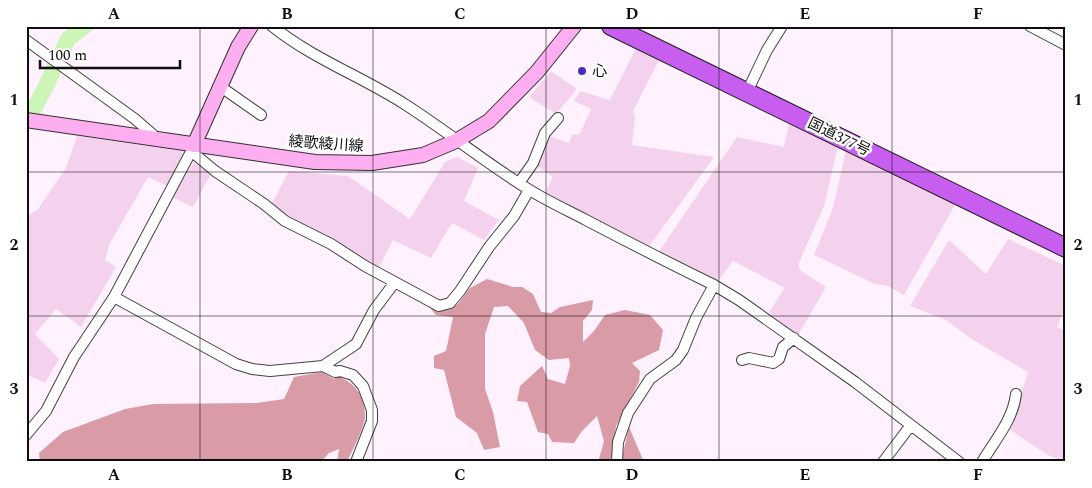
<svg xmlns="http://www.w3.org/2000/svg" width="1092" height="488" font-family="Spectral,'Noto Sans JP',serif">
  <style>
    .farmland { fill: #f4d2ee }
    .forest { fill: #d99ba6 }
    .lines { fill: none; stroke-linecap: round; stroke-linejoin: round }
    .river { stroke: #cdf5b7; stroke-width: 16 }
    .street-casing { stroke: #424242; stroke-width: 12 }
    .secondary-casing { stroke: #313131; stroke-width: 16 }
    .highway-casing { stroke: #202020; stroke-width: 20 }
    .street { stroke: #fff; stroke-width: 10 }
    .secondary { stroke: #fcaef0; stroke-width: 14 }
    .highway { stroke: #c85ef0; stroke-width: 18 }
    .grid { fill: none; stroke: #0f0f0f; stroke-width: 1; stroke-opacity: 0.55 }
    .poi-dot { fill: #4a2abc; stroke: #fff; stroke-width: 2 }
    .labels { text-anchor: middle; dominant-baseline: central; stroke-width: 5; stroke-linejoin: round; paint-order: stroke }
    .poi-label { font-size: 15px; fill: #0f0f0f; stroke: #fff; text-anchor: start }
    .street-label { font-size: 15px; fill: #0f0f0f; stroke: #fff }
    .neatline { fill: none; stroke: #0f0f0f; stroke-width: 2 }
    .grid-label { font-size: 16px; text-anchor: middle; font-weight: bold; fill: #0f0f0f }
  </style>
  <rect width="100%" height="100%" fill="#fff1fe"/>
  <!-- farmland -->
  <path class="farmland" d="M 636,48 L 660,58 L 633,111 L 635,118 L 632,145 L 714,157 L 648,248 L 544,195 L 553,177 L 537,166 L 550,136 L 569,143 L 572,134 L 579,135 L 591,109 L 574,101 L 580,91 L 610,100 Z
    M 551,71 L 577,89 L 556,114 L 529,97 Z
    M 789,123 L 838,146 L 824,206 L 798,265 L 801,271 L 826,287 L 798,335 L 769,312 L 785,288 L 733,261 L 717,282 L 658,253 L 737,137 L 784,147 Z
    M 77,136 L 184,151 L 167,186 L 148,177 L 109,245 L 105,260 L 116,267 L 81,327 L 56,309 L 35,334 L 59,359 L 45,383 L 26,374 L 26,217 L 38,209 L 66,168 Z
    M 846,150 L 956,203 L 904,295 L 888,286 L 875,284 L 814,255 L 833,208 Z
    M 457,157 L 478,168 L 464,201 L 499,220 L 484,240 L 452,223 L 431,258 L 393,240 L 378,269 L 294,221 L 272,203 L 289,171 L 348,176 L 410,219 L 445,162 Z
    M 194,162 L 211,174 L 193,207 L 172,197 Z
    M 1008,239 L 1066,266 L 1066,305 L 1057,327 L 1066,331 L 1066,462 L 1048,455 L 1010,430 L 1028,372 L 970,338 L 946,320 L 910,306 L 949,240 L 986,274 Z"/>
  <!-- forest -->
  <path class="forest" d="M 487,279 L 513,287 L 522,287 L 533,294 L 541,312 L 551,313 L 560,307 L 593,300 L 592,310 L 583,321 L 583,342 L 594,331 L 605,315 L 625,310 L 650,315 L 663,330 L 659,350 L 632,363 L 640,371 L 639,382 L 616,426 L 611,462 L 602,462 L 599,459 L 604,441 L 597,416 L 582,431 L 574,443 L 552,442 L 548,434 L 538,432 L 527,402 L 517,401 L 520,386 L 542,366 L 548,379 L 565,384 L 570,366 L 569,358 L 549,360 L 535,350 L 524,323 L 508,306 L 494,307 L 485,334 L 485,389 L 493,412 L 500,447 L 484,450 L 477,433 L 456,417 L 444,370 L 434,368 L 434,356 L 446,351 L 453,317 L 436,315 L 430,308 L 442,311 L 458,304 L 470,288 Z
    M 322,372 L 334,379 L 337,376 C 356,383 366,397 365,418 C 364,428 352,451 347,462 L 337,462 L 339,449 L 329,453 L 321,462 L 40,462 L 39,453 L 63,432 L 125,409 L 153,404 L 257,403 L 284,399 L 294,377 Z
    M 629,427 L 644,462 L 621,462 Z"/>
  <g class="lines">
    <!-- river -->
    <path class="river" d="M 34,109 L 47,84 L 68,39 L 85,26"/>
    <defs>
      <path id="street" d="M 272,26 C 313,59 363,77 406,105 C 448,132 486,163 528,189 C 547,201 567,210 586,220 C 628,242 671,264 714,285 L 739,300 L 855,382 L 959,462
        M 1030,26 L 1066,45
        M 26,40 L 135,119 L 159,140
        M 221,87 L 261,115
        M 747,92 L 767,50 L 782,26
        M 191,151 L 215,171 L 264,204 L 285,221 L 331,244 L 365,266 L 439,306 L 450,303 L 460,291 L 489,247 L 514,216 L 529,190
        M 519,183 L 533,163 L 545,133 L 558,118
        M 114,297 L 236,364 L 252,369 L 270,371 L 323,366 L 335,372 L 340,371 L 353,375 L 363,386 L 372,410 L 372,421 L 356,462
        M 742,360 L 749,358 L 773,363 L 779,359 L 783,347 L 794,338
        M 323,366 L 356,344 L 374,310 L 395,282
        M 26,435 L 46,411 L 74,357 L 114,297 L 194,146
        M 617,462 L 618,442 L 628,413 L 650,379 L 676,360 L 683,350 L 696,318 L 714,285
        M 883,462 L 911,425
        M 982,462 C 995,440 1013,420 1016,394"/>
      <path id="secondary" d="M 26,120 L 315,162 L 372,163 L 423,155 L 456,141 L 489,121 L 537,72 L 574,26
        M 194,145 L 238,47 L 251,26"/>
      <path id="highway" d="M 611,26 L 1066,248"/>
    </defs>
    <!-- street casing -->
    <use href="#street" class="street-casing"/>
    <!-- secondary casing -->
    <use href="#secondary" class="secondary-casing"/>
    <!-- highway casing -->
    <use href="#highway" class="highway-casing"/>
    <!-- street -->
    <use href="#street" class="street"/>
    <!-- secondary -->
    <use href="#secondary" class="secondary"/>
    <!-- highway -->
    <use href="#highway" class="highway"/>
  </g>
  <!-- grid -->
  <path class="grid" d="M 200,26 L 200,462M 373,26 L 373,462M 546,26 L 546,462M 719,26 L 719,462M 892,26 L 892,462M 26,172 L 1066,172M 26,316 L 1066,316"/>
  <!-- markers -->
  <circle class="poi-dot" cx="582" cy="71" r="5"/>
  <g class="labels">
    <!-- poi labels -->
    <g class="poi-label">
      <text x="592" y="71">心</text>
    </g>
    <!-- street labels -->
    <g class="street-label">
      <text transform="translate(839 137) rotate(26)">国道377号</text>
      <text transform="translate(326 144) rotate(4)">綾歌綾川線</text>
    </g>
  </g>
  <!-- border -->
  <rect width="1092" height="488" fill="none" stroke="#ffffff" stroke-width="55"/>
  <!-- scale -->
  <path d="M40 60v8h140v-8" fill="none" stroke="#0f0f0f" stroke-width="2.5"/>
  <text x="48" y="60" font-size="15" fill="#0f0f0f" stroke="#ffffff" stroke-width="4" paint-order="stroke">100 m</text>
  <rect x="28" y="28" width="1036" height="432" class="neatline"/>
  <g class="grid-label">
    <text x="114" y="19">A</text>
    <text x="287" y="19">B</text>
    <text x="460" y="19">C</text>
    <text x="632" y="19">D</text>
    <text x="805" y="19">E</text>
    <text x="978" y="19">F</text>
    <text x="14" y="105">1</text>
    <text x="1078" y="105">1</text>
    <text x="14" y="250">2</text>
    <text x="1078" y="250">2</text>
    <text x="14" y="394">3</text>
    <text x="1078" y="394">3</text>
    <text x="114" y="480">A</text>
    <text x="287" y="480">B</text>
    <text x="460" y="480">C</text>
    <text x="632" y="480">D</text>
    <text x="805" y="480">E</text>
    <text x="978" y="480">F</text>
  </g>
</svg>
